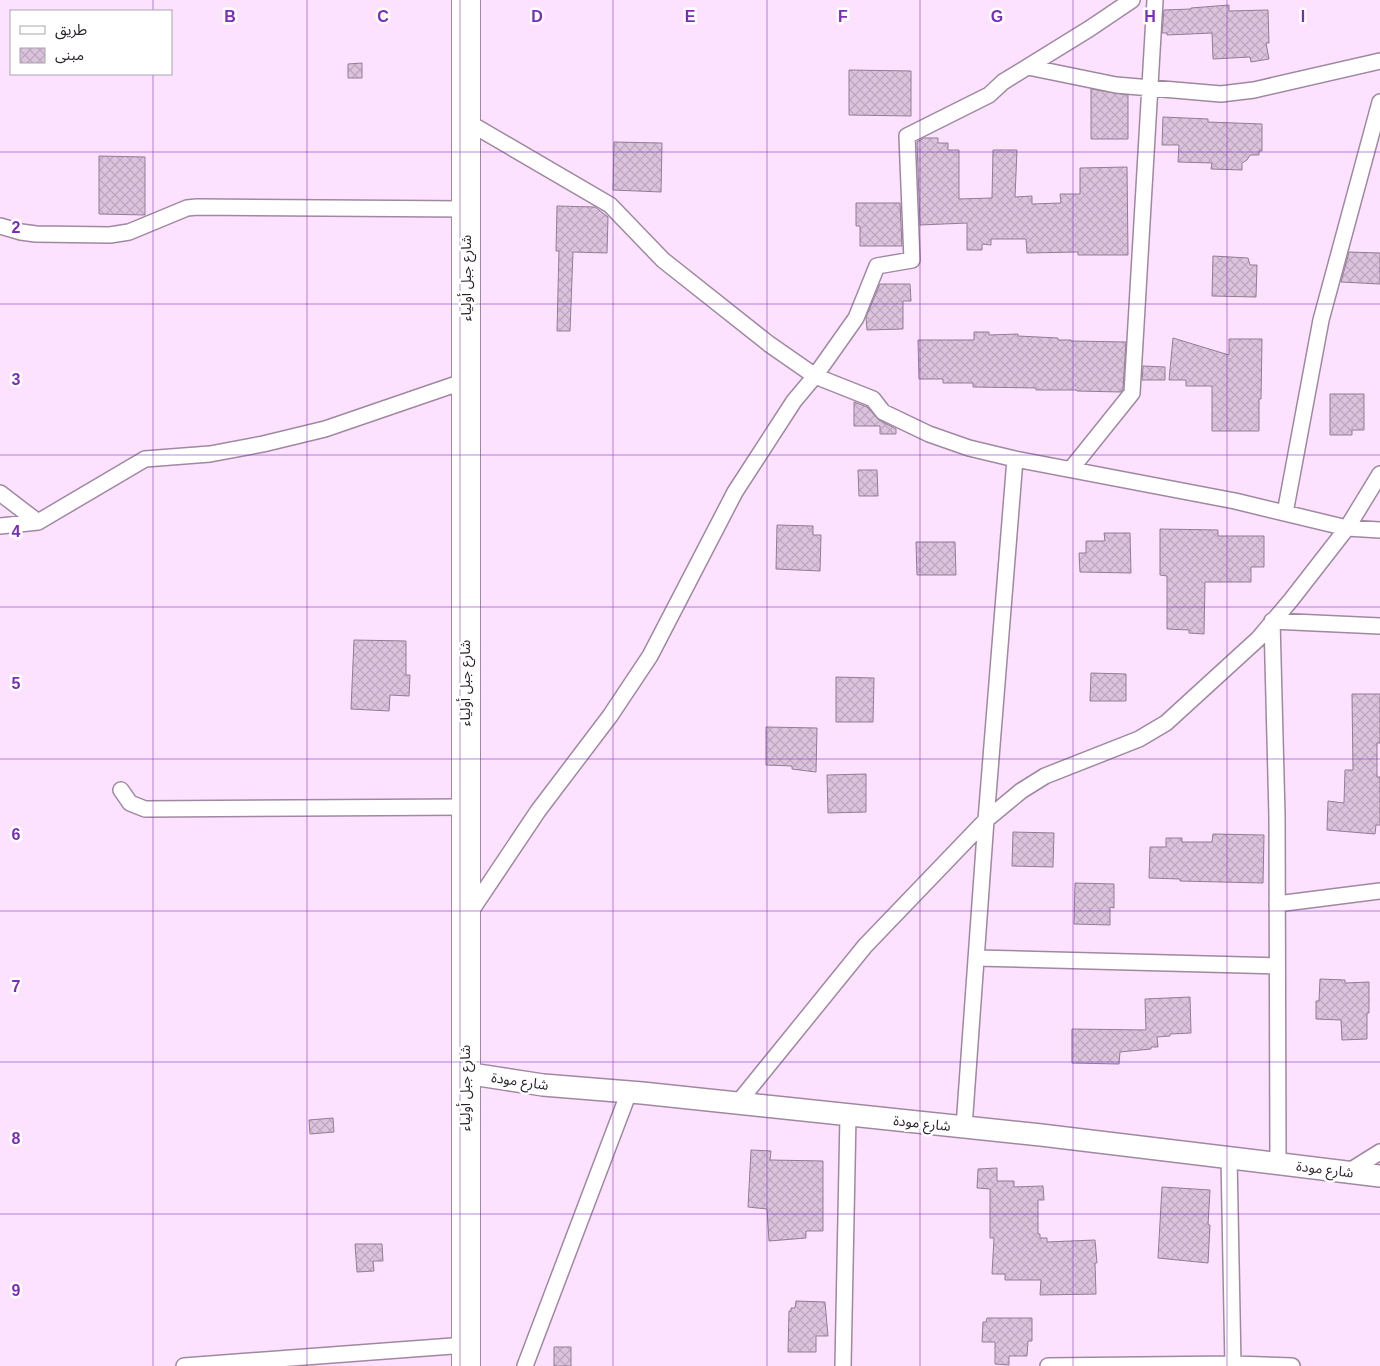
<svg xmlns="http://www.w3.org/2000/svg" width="1380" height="1366" font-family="Helvetica,'Noto Sans Arabic',sans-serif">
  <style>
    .building { fill: url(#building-cross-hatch); stroke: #937c95 }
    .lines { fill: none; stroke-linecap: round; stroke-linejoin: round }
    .street-casing { stroke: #a088a1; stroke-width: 18 }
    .secondary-casing { stroke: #a088a1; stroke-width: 24 }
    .highway-casing { stroke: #a088a1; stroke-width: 30 }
    .street { stroke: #fff; stroke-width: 15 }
    .secondary { stroke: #fff; stroke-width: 21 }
    .highway { stroke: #fff; stroke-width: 28 }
    .grid { fill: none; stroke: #7b2cbf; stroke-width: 1; stroke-opacity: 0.55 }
    .labels { text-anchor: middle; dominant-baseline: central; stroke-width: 5; stroke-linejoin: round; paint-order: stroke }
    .street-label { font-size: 14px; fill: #261d27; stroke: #fff }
    .grid-label { font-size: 16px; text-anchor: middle; font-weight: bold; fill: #7b2cbf; stroke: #fff; stroke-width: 5; stroke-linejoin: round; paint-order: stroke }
  </style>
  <defs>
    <pattern id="building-cross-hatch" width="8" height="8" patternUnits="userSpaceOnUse" patternTransform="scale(1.25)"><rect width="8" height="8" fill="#dcc3dd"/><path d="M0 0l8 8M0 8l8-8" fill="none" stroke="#bda7be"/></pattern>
  </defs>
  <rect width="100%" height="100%" fill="#fce2fe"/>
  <!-- building -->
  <path class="building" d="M 1229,5 L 1229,11 L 1268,10 L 1269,43 L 1266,43 L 1269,59 L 1251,62 L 1250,57 L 1213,59 L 1212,33 L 1167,35 L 1167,33 L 1162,33 L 1164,10 L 1191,9 L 1191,8 Z
    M 362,63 L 362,78 L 348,78 L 348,64 Z
    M 849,70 L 911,71 L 911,116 L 849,115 Z
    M 1091,89 L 1128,95 L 1128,139 L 1091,139 Z
    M 1163,117 L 1208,119 L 1208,122 L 1262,124 L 1262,151 L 1259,151 L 1259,155 L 1250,155 L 1247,160 L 1242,163 L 1242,170 L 1211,169 L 1212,163 L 1178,162 L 1179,145 L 1162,145 Z
    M 924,138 L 938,138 L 938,143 L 948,143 L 948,150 L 959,150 L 959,199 L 992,198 L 993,150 L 1017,150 L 1015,197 L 1032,196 L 1032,204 L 1061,203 L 1060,194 L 1080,194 L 1080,168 L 1127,167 L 1128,255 L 1078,255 L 1078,252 L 1027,253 L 1026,239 L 991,239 L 991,245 L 982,244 L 982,250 L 967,250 L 967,223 L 920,225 L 917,142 Z
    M 614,142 L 662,143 L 661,192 L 613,190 Z
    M 99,156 L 145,157 L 145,215 L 99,214 Z
    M 856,203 L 900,203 L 902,246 L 860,246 L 860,226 L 856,226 Z
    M 557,206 L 595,207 L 608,217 L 607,253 L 573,252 L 570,331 L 557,331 L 559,251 L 556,251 Z
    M 1349,252 L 1380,253 L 1380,284 L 1341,282 Z
    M 1213,256 L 1248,258 L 1250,265 L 1257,265 L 1256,297 L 1212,296 Z
    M 880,284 L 910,284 L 911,301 L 903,301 L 903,329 L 867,330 L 866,317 Z
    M 974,332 L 989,332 L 989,335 L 1018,334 L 1018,336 L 1058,338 L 1058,340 L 1071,340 L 1071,341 L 1126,342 L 1123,389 L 1121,392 L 1077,391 L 1077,390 L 1036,390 L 1036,388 L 973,387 L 973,383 L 943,383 L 943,379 L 919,379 L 918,340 L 974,340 Z
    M 1173,338 L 1229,355 L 1229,339 L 1262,339 L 1261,399 L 1259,399 L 1259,431 L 1212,431 L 1212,386 L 1186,386 L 1186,380 L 1169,380 Z
    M 1143,366 L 1165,367 L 1165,380 L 1142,380 Z
    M 1330,394 L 1364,394 L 1364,430 L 1352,430 L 1352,435 L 1330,435 Z
    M 854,402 L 867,407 L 879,420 L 896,429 L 896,434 L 880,434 L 880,426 L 854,426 Z
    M 858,470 L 877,470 L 878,496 L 859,496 Z
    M 777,525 L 813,526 L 813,535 L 821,535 L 820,571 L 776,569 Z
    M 1160,529 L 1218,530 L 1218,536 L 1264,536 L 1264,567 L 1251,567 L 1251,582 L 1205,582 L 1204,634 L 1189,633 L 1189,630 L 1167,629 L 1167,576 L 1160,575 Z
    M 1104,533 L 1130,533 L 1131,573 L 1080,572 L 1079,553 L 1086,553 L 1086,541 L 1105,541 Z
    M 916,542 L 955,542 L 956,575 L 917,575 Z
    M 354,640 L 406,641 L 406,675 L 410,675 L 409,696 L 390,695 L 389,711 L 351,709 Z
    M 1091,673 L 1126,674 L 1126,701 L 1090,701 Z
    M 836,677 L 874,678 L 873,722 L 836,722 Z
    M 1352,694 L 1380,694 L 1380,743 L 1377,743 L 1377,777 L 1380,777 L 1380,825 L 1376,825 L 1375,834 L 1327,830 L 1328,801 L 1344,803 L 1345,770 L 1353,770 Z
    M 766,727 L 817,728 L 816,772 L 792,769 L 792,766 L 766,765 Z
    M 866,774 L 866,812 L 828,813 L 827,775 Z
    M 1013,832 L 1054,833 L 1053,867 L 1012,866 Z
    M 1213,834 L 1264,835 L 1263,883 L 1180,881 L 1180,879 L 1149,878 L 1150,847 L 1166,847 L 1166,838 L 1182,838 L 1182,842 L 1212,842 Z
    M 1075,883 L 1114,884 L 1114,908 L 1110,907 L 1110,925 L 1074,924 Z
    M 1320,979 L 1345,980 L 1345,983 L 1369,982 L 1369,1013 L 1367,1013 L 1367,1039 L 1342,1040 L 1341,1020 L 1316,1019 L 1316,1001 L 1319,1001 Z
    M 1190,997 L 1191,1033 L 1170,1034 L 1170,1036 L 1157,1037 L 1158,1047 L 1151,1047 L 1151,1049 L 1120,1052 L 1119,1064 L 1072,1063 L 1072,1029 L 1146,1030 L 1145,999 Z
    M 333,1118 L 334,1132 L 310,1134 L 309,1120 Z
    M 751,1150 L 771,1151 L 770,1160 L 823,1161 L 823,1231 L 806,1231 L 806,1238 L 769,1241 L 767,1209 L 748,1207 Z
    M 997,1168 L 997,1181 L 1014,1181 L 1014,1187 L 1043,1186 L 1044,1200 L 1038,1200 L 1038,1234 L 1040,1234 L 1040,1238 L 1047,1238 L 1047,1242 L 1095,1240 L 1097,1263 L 1095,1263 L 1096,1294 L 1040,1295 L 1041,1280 L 1005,1280 L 1005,1274 L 992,1274 L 994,1238 L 990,1238 L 990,1189 L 977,1188 L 978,1169 Z
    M 1162,1187 L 1210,1190 L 1208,1225 L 1210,1225 L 1208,1263 L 1158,1258 Z
    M 355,1244 L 382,1244 L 383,1261 L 373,1261 L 374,1271 L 357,1272 Z
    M 796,1301 L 825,1302 L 828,1336 L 816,1336 L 816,1352 L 788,1352 L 789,1311 L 791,1311 L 791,1308 L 795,1308 Z
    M 987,1318 L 1032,1318 L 1032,1341 L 1028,1341 L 1027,1356 L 1009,1356 L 1009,1365 L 995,1364 L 995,1342 L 982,1342 L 983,1322 L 986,1322 Z
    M 554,1347 L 571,1347 L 571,1366 L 554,1366 Z"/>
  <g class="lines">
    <defs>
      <path id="street" d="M 1028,67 L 1116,85 L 1221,94 L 1254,90 L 1380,61
        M 466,121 L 610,205 L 663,260 L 769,344 L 815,376 L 873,399 L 883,412 L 929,434 L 969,448 L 1015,459 L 1235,501 L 1347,528 L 1380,530
        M 0,226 L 21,232 L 36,234 L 110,235 L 129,232 L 187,208 L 197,207 L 466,209
        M 1071,469 L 1132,393 L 1155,0
        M 0,493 L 38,522
        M 1285,513 L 1321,320 L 1380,102
        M 0,526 L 38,522 L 145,459 L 210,454 L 263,444 L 325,429 L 465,381
        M 121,790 L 130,803 L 145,809 L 465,807
        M 1277,904 L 1380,891
        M 469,914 L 538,811 L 610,716 L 650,656 L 735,492 L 794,401 L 815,376 L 856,318 L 877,266 L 912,260 L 907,136 L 989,95 L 1003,82 L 1089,29 L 1132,0
        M 976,958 L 1277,966
        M 737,1104 L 865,946 L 986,820 L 1021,791 L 1045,776 L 1139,739 L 1166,723 L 1258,639 L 1291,600 L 1347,528 L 1380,474
        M 964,1127 L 986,820 L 1015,459
        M 1229,1157 L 1233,1366
        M 1278,1163 L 1277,816 L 1272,621 L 1380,626
        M 1348,1172 L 1380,1152
        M 184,1366 L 466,1345
        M 525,1366 L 629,1092
        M 843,1366 L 848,1116
        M 1048,1366 L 1233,1364 L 1292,1366"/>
      <path id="secondary" d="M 465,1073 L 543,1085 L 642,1093 L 1041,1135 L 1380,1176"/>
      <path id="highway" d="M 466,0 L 466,1366"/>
    </defs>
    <!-- street casing -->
    <use href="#street" class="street-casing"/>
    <!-- secondary casing -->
    <use href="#secondary" class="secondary-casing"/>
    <!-- highway casing -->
    <use href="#highway" class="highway-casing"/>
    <!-- street -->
    <use href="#street" class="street"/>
    <!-- secondary -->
    <use href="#secondary" class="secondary"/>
    <!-- highway -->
    <use href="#highway" class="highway"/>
  </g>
  <!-- grid -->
  <path class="grid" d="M 153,0 L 153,11M 307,0 L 307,1366M 460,0 L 460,1366M 613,0 L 613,1366M 767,0 L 767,1366M 920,0 L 920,1366M 1073,0 L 1073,1366M 1227,0 L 1227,1366M 153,74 L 153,1366M 0,152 L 1380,152M 0,304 L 1380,304M 0,455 L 1380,455M 0,607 L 1380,607M 0,759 L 1380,759M 0,911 L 1380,911M 0,1062 L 1380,1062M 0,1214 L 1380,1214"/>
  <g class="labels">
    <!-- street labels -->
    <g class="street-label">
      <text transform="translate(466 278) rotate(-90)">شارع جبل أولياء</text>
      <text transform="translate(465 683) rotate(-90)">شارع جبل أولياء</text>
      <text transform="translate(520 1081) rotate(8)">شارع مودة</text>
      <text transform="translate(465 1088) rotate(-90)">شارع جبل أولياء</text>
      <text transform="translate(922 1123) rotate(6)">شارع مودة</text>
      <text transform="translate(1325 1169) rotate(7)">شارع مودة</text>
    </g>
  </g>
  <g class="grid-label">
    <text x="230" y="22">B</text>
    <text x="383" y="22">C</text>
    <text x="537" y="22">D</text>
    <text x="690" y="22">E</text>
    <text x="843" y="22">F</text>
    <text x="997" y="22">G</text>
    <text x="1150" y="22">H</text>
    <text x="1303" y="22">I</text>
    <text x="16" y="233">2</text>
    <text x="16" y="385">3</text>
    <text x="16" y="537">4</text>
    <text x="16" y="689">5</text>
    <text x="16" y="840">6</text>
    <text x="16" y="992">7</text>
    <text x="16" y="1144">8</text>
    <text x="16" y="1296">9</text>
  </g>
  <!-- legend -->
  <rect x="10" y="10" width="162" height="65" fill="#ffffff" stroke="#a8a5a9"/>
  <rect x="20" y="26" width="25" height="8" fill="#ffffff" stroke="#a8a5a9"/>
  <text x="55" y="35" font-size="15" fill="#261d27">طريق</text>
  <rect x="20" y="48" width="25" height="15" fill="url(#building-cross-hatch)" stroke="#a8a5a9"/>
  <text x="55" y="60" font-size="15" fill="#261d27">مبنى</text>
</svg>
